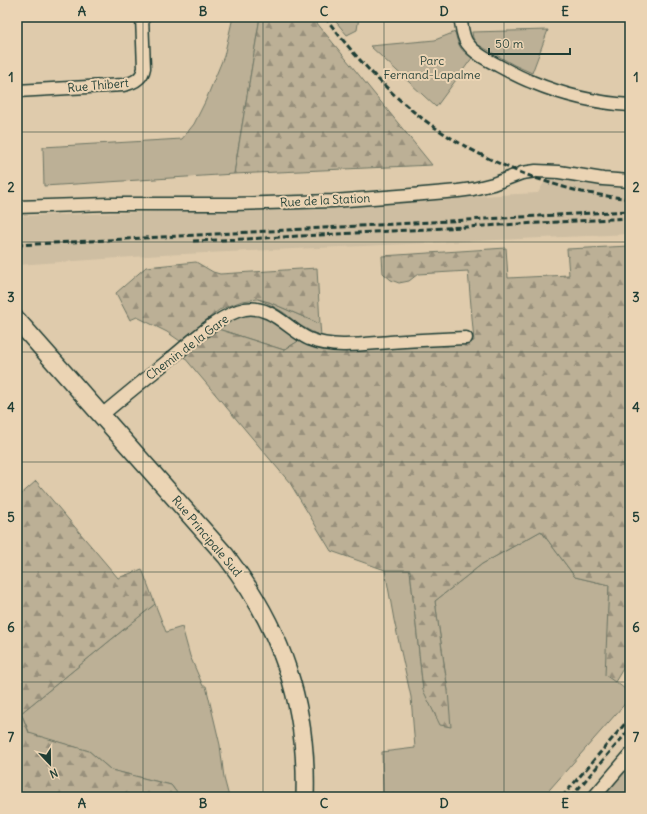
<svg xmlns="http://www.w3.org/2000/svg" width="647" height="814" font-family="Delius,sans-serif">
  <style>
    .built { fill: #cebea2 }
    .green { fill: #bcb096; stroke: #6e7665 }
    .forest { fill: url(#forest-firs); stroke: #6e7665 }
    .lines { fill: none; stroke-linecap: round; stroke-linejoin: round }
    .street-casing { stroke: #1f3d34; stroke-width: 15 }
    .secondary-casing { stroke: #1f3d34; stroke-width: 20 }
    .street { stroke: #ebd4b4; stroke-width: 12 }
    .secondary { stroke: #ebd4b4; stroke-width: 17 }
    .rail { stroke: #1f3d34; stroke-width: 3; stroke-dasharray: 6 3; stroke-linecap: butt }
    .grid { fill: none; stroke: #1f3d34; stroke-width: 1; stroke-opacity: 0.55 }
    .labels { text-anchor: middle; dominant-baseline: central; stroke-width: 4; stroke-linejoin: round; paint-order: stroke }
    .park-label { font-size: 12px; fill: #2f483e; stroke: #ebd4b4 }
    .street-label { font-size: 12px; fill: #1f3d34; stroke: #ebd4b4 }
    .neatline { fill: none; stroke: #1f3d34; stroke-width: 1.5 }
    .grid-label { font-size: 13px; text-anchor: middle; font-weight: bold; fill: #1f3d34 }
  </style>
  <defs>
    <pattern id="forest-firs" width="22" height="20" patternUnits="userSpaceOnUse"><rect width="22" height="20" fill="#bcb096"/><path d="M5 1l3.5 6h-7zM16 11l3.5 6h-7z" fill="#98907b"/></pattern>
  </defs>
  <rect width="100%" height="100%" fill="#dfcbac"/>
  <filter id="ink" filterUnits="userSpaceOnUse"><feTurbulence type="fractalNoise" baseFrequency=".025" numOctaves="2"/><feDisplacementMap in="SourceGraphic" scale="8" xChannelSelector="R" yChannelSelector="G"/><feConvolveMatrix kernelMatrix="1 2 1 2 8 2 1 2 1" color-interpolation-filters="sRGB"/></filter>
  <g filter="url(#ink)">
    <!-- built -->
    <path class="built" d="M 548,176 L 592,185 L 630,187 L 630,234 L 162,255 L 17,265 L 17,216 L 188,211 L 538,193 Z"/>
    <!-- green -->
    <path class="green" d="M 233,17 L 260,17 L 234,174 L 44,186 L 43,147 L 182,139 L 194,124 L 205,102 L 224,56 Z
      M 332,17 L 359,17 L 357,30 L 347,35 Z
      M 548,30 L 532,73 L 514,65 L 477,44 L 473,38 L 472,32 Z
      M 455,32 C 458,45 460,50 472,58 L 436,107 L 370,46 L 435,40 Z
      M 258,299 L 269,302 L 320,324 L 321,336 L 318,335 L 301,326 L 283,312 L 269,304 Z
      M 254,314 L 273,320 L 300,340 L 284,350 L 218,329 C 230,319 238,315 254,314 Z
      M 541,531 L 575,577 L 609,585 L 606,674 L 630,693 L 630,698 L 543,797 L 523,797 L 517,796 L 515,797 L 394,797 L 394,794 L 383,793 L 382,752 L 415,748 L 411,697 L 394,620 L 385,570 L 410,570 L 423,690 L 448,691 L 435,601 L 482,564 Z
      M 155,604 L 166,632 L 182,627 L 190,656 L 203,686 L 206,686 L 220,745 L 224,778 L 229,797 L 180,797 L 171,785 L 111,770 L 89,751 L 30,734 L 21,713 Z
      M 630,765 L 630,797 L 603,797 Z"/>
    <!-- forest -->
    <path class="forest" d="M 260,17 L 312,17 L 432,165 L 234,174 Z
      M 630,246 L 630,657 L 615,682 L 605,675 L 609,585 L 575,577 L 541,531 L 482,564 L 435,601 L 448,691 L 451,727 L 440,725 L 423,690 L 410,570 L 385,570 L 331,551 L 290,483 L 184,357 L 218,329 L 284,350 L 300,340 L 321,348 L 335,351 L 474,341 L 468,271 L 418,274 L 409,281 L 399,283 L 391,280 L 383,273 L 382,256 L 506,248 L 508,278 L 569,275 L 567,249 Z
      M 196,262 L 213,272 L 220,274 L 317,268 L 320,324 L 269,302 L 258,299 L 242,301 L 219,310 L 180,341 L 167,332 L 137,317 L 130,320 L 116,293 L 146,267 Z
      M 36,481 L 118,578 L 142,569 L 155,604 L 21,713 L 29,733 L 89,751 L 111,770 L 171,785 L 180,797 L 17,797 L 17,498 Z"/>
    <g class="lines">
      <defs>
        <path id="street" d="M 460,17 C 462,25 462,36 467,43 C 475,54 488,60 499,66 C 510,72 521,78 532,82 C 563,95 597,103 630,105
          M 17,91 L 123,85 C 134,83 142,79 144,68 L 142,17
          M 17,207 L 109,204 L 232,204 L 333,201 L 412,195 L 458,191 L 473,189 L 493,184 L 522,173 L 536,171 L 559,172 L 603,179 L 630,181
          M 102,415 C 124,396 147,378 170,359 C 190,343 219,314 245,309 C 272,305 287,329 309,339 C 334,349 364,344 390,342 C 416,340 441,339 466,338
          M 594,797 L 630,755"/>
        <path id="secondary" d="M 17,320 L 226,556 C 282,629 308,705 305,797"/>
      </defs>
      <!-- street casing -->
      <use href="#street" class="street-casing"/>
      <!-- secondary casing -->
      <use href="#secondary" class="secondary-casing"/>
      <!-- street -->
      <use href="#street" class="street"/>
      <!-- secondary -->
      <use href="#secondary" class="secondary"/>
      <!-- rail -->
      <path class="rail" d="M 325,17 C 351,52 380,84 414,112 C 463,151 522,177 582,192 C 598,195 614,197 630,199
        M 193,241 L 245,239 L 630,218
        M 17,245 L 630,211
        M 562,797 L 630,718
        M 571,797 L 630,729"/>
    </g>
  </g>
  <!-- grid -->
  <path class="grid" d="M 143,17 L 143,797M 263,17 L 263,797M 384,17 L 384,797M 504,17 L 504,797M 17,132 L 630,132M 17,242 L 630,242M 17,352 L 630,352M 17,462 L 630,462M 17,572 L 630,572M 17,682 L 630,682"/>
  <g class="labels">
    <!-- park labels -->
    <g class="park-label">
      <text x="432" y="60">Parc<tspan x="432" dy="14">Fernand-Lapalme</tspan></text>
    </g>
    <!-- street labels -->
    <g class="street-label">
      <text transform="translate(98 85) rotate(-5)">Rue Thibert</text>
      <text transform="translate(325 200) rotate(-3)">Rue de la Station</text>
      <text transform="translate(187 347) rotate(-37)">Chemin de la Gare</text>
      <text transform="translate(207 536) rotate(50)">Rue Principale Sud</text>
    </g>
  </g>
  <!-- margin -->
  <rect width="647" height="814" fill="none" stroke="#ebd4b4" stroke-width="44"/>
  <!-- north arrow -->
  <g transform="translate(50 764) rotate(158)" stroke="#ebd4b4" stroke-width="3" paint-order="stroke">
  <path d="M0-3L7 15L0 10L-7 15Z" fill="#1f3d34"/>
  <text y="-6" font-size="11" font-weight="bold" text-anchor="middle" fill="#1f3d34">N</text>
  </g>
  <!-- scale -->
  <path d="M489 48v6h81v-6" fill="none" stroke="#1f3d34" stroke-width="2"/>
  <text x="495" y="48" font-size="12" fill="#1f3d34" stroke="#ebd4b4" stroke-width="3" paint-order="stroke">50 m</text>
  <rect x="22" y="22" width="603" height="770" class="neatline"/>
  <g class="grid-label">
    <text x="82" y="16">A</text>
    <text x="203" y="16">B</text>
    <text x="324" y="16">C</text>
    <text x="444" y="16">D</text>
    <text x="565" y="16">E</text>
    <text x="11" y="82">1</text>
    <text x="636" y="82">1</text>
    <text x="11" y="192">2</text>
    <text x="636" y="192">2</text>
    <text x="11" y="302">3</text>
    <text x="636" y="302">3</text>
    <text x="11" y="412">4</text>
    <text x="636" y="412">4</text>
    <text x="11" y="522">5</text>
    <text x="636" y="522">5</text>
    <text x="11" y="632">6</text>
    <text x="636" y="632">6</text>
    <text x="11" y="742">7</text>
    <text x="636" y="742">7</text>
    <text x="82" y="808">A</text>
    <text x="203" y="808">B</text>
    <text x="324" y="808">C</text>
    <text x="444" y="808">D</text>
    <text x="565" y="808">E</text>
  </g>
</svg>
